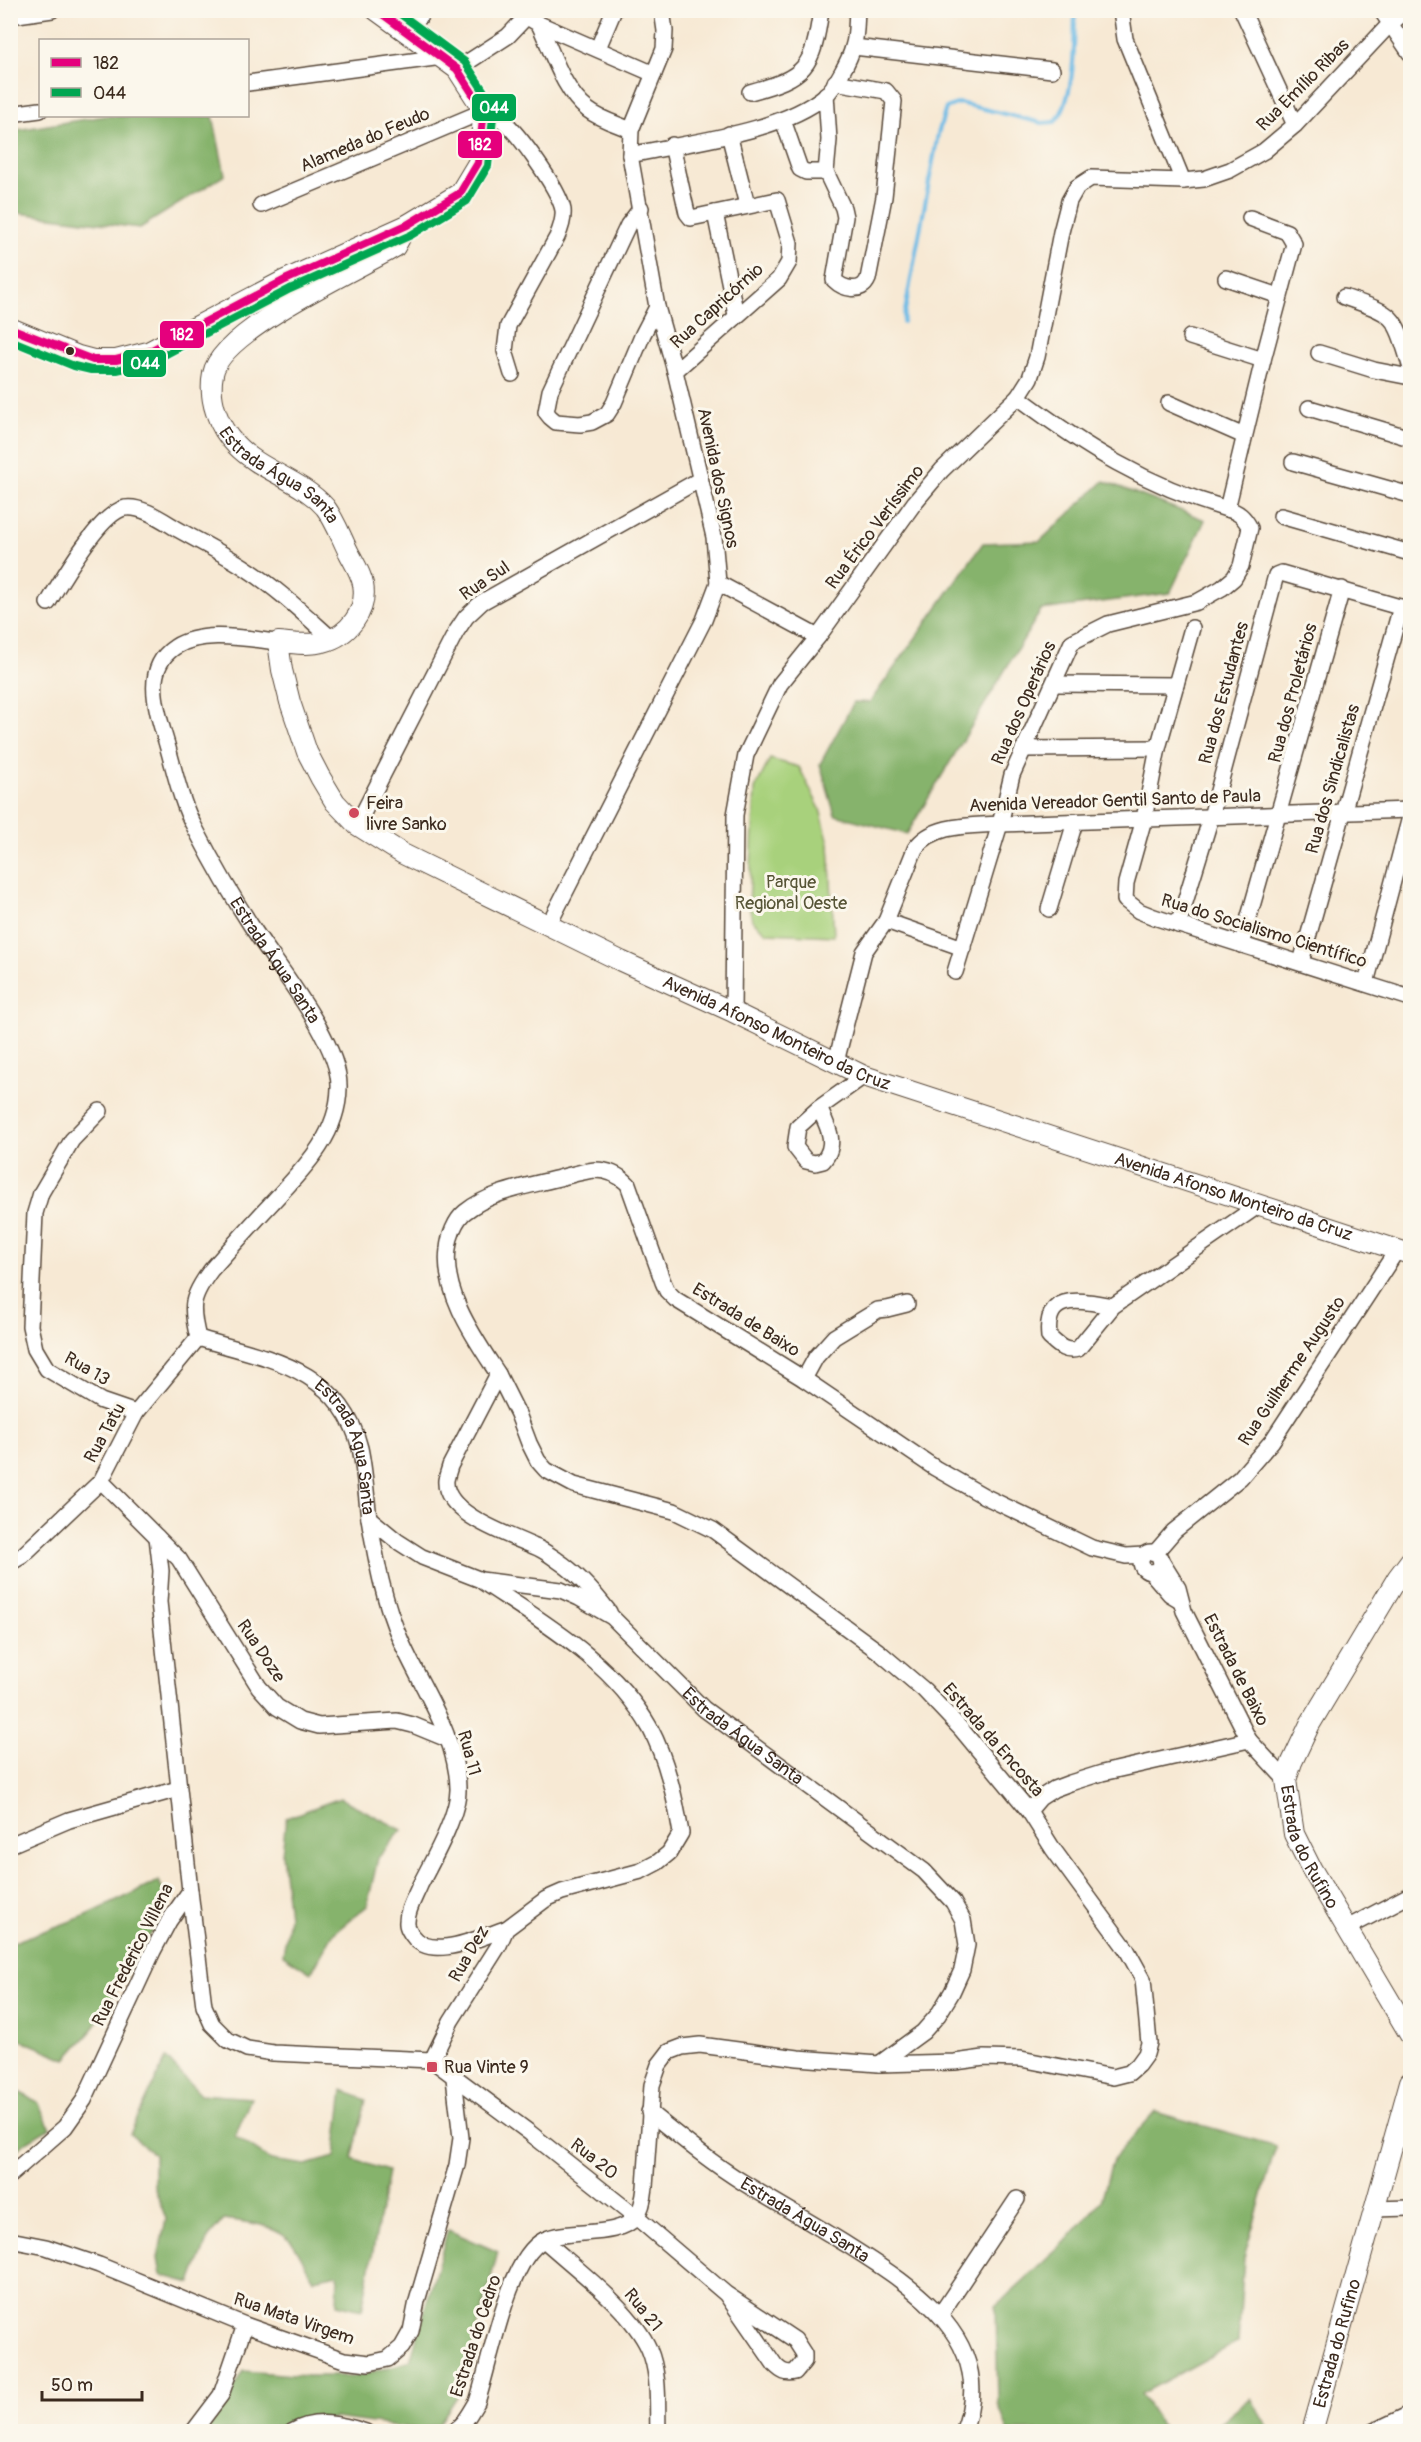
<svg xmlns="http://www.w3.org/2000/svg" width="1421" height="2442" font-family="Pangolin,sans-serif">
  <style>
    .green { fill: #a8d17c; stroke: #727e4d; stroke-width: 1.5 }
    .forest { fill: #86b36c; stroke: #606e45; stroke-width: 1.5 }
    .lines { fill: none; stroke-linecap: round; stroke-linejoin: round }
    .stream { stroke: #6cbbe6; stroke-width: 4 }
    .minor-casing { stroke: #574739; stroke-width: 18 }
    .tertiary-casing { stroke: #574739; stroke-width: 22 }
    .minor { stroke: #fff; stroke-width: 15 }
    .tertiary { stroke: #fff; stroke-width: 20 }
    .bus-1-casing { stroke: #fbf7ec; stroke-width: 12 }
    .bus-2-casing { stroke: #fbf7ec; stroke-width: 12 }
    .bus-1 { stroke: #e5007d; stroke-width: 8 }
    .bus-2 { stroke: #00a651; stroke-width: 8 }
    .bus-dot { fill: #3b2a1e; stroke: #fbf7ec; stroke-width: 2 }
    .poi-dot { fill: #d1495b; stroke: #fbf7ec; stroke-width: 2 }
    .labels { text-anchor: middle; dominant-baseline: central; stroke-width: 6; stroke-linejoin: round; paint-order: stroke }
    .street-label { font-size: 18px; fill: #3b2a1e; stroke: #fbf7ec }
    .poi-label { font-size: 18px; fill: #3b2a1e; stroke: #fbf7ec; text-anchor: start }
    .park-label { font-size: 18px; fill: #565436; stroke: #fbf7ec }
    .line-badge { stroke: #fbf7ec; stroke-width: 2 }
    .badge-label { font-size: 16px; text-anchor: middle; font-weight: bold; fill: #fff }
  </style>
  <rect width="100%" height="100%" fill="#fbf7ec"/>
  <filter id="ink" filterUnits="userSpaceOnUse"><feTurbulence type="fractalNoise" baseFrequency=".0167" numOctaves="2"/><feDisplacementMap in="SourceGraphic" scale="12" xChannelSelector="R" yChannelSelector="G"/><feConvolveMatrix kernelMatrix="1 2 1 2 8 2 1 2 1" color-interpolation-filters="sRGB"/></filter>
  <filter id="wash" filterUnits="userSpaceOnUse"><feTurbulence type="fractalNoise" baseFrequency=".008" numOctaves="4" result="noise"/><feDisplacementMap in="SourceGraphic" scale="24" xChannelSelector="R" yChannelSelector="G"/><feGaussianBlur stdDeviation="1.35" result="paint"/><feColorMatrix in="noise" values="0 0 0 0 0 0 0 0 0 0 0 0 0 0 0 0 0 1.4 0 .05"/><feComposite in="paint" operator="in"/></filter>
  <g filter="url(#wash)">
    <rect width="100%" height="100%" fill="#f7e9d4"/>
    <!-- green -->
    <path class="green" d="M 770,759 L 799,767 L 820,809 L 829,843 L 834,936 L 767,933 L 752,920 L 749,905 L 755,789 Z"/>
    <!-- forest -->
    <path class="forest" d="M 105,116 L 213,116 L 225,175 L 140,228 L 11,212 L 11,131 Z
      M 1104,481 L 1205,520 L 1170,593 L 1041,610 L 907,834 L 835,815 L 820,764 L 854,702 L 870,702 L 983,543 L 1040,541 Z
      M 340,1798 L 402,1830 L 378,1858 L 367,1906 L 333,1934 L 311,1973 L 283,1955 L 289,1917 L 282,1854 L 286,1818 Z
      M 159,1881 L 169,1904 L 93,2029 L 66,2059 L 11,2036 L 11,1943 L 85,1916 Z
      M 166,2058 L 200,2094 L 251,2098 L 235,2136 L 271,2160 L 306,2165 L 335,2157 L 343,2090 L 366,2100 L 352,2159 L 388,2171 L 362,2310 L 337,2304 L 338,2274 L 314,2279 C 305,2268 301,2253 292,2242 C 276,2223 246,2223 224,2219 L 208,2238 L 191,2283 L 161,2275 L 158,2258 L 166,2219 L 154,2186 L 154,2155 L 130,2134 Z
      M 11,2088 L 38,2102 L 50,2128 L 23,2144 L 11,2156 Z
      M 1155,2112 L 1276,2146 L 1244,2258 L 1238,2342 L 1141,2394 L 1165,2431 L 1008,2431 L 998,2403 L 996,2306 L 1065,2242 L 1101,2201 L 1113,2159 Z
      M 448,2230 L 498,2252 L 460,2392 L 439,2424 L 419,2429 L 334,2418 L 269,2427 L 266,2431 L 206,2432 L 244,2371 L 306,2376 L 359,2376 L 410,2361 Z
      M 1251,2398 L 1270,2431 L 1210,2431 Z"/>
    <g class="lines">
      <!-- stream -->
      <path class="stream" d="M 903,322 L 938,134 L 946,108 L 959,103 L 1042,123 L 1055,122 C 1076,97 1074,42 1075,10"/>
    </g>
  </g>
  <g filter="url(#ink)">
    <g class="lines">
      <defs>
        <g id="minor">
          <path d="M 515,10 L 539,24 L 654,74"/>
          <path d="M 1121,10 L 1125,39 L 1183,181"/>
          <path d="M 1242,10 L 1295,125"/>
          <path d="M 1381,10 L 1410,53"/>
          <path d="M 10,16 L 52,10"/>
          <path d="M 539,24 C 552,51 563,91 588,110 C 601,120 617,124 631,130"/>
          <path d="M 409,33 L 424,10"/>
          <path d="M 854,47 L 1052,70"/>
          <path d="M 598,48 L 614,10"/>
          <path d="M 457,69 L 508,36 L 526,17"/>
          <path d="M 248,83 L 442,57"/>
          <path d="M 750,92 C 806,77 813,68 821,10"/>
          <path d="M 826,94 L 829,140 L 826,172 L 843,208 L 845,217 L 834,280 C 843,289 862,294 868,279 L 884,197 L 894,101 L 886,91 L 835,82"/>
          <path d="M 10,114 L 40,110"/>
          <path d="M 783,120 L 800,169 L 806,172 L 826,172"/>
          <path d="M 729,134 L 747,205"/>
          <path d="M 672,145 L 687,213 L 691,218 L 777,200 L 790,243 L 789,262 L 779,279 L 675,371"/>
          <path d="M 630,155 C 688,142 781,133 826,95 C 835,87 850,59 853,47 C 857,36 856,22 857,10"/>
          <path d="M 261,205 L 484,111 C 488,113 493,113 497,116 C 515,127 559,189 563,210 C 564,220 561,228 557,237 L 508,326 L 505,351 L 512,374"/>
          <path d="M 641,208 L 628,225 L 550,391 L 546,412 L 550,417 L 556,422 L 580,424 L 592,422 L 607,414 L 614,403 L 643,334 L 657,307"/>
          <path d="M 715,213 L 736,315"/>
          <path d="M 1226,278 L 1279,296"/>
          <path d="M 1344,297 C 1396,315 1394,313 1410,365"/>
          <path d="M 1190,337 L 1263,360"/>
          <path d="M 1319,353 L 1374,370 L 1410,377"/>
          <path d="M 1018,397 C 1085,447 1145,485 1227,509"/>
          <path d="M 1169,403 L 1244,436"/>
          <path d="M 1309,408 L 1410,438"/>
          <path d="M 1293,462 L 1410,495"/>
          <path d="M 1281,516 L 1410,553"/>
          <path d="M 718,583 L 818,637"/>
          <path d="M 48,603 C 61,581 100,513 125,508 C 142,505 165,522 179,530 C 202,543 226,555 247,569 C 278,589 305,615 332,639"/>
          <path d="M 1192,628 L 1158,748 L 1144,819 L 1126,883 L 1125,900 L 1139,911 L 1154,917 L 1410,998"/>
          <path id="s1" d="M 278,642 C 248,639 203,629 175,647 C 143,668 156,708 165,738 C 174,767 180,801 195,828 C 213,863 233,898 254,930 C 279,968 341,1044 339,1088 C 338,1138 300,1172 269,1206 C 249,1227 230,1249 211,1270 C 191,1297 190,1306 198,1338 C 266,1358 340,1368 360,1448 C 365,1471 366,1495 369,1518 L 397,1541 L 422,1557 L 481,1580 L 561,1590 L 579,1598 L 612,1617 L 704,1709 L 924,1871 L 953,1902 L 963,1920 L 967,1945 L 962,1970 L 952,1992 L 938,2015 L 923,2032 L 879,2064 L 798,2058 L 700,2045 L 682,2047 L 669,2052 L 659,2065 L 652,2085 L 645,2187 C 644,2197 642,2209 636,2217 C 618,2239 568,2228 544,2240 C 508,2257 490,2364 477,2402 C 470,2413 464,2427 451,2432"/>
          <path d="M 1055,684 L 1176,685"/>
          <path d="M 1023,749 L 1158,748"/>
          <path d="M 357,825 L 456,632 L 466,617 L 482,602 L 699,480"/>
          <path d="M 1049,909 L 1075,822"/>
          <path d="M 886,921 L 963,948"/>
          <path d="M 1178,925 L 1211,817 L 1276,575 L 1281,573 L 1410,610"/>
          <path d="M 548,926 L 704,620 L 718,583 L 714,537 L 675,371 L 657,307 L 630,155 L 631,130 L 664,49 L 665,31 L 662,10"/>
          <path d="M 1241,945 L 1342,589"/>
          <path d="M 1301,962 L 1401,607"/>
          <path d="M 955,972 L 1000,824 L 1012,775 L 1072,642 L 1108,624 L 1197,602 L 1222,588 L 1234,578 L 1241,566 L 1250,528 C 1244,517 1239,512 1227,509 L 1263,360 L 1294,244 L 1287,232 L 1250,218"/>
          <path d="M 1366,983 L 1410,817"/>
          <path d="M 733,1012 L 735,815 L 746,755 L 780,684 L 818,637 L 915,502 L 942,470 L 1018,397 L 1030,378 L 1037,357 L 1061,232 L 1069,201 L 1077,187 L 1091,178 L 1183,181 L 1204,179 L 1230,170 L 1264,151 L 1295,125 L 1389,25 L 1407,10"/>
          <path d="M 836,1062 L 864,952 L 886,921 L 915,849 C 932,823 972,826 1000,824 L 1410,810"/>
          <path d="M 819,1108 C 828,1127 838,1144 823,1161 L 815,1163 L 806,1161 L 795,1147 L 798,1127 L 819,1108 L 864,1076"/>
          <path d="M 100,1111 L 72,1140 L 41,1193 L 35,1213 L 30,1326 L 35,1349 L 47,1369 L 101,1401 L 136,1413"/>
          <path d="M 1113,1306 C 1082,1301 1044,1290 1049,1337 C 1058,1345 1065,1353 1078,1349 L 1113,1306 L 1259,1205"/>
          <path d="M 498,1374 L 518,1414 L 529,1443 L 538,1461 L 546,1470 L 574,1485 L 674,1511 L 713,1530 L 878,1651 L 924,1690 L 961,1729 L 1029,1811 L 1053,1849 L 1127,1950 L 1143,1979 L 1149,2043 L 1146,2054 L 1138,2065 L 1129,2073 L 1113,2077 L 1021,2059 L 984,2058 L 955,2062 L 879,2064"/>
          <path d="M 804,1379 L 816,1357 L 834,1337 L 878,1310 L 887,1309 L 907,1304"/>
          <path d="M 101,1481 L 179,1559 L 259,1687 L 277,1707 L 300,1721 L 319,1726 L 397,1721 L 413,1725 L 447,1739"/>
          <path d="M 369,1518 C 376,1559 383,1601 401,1641 C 421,1687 457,1736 458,1788 C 459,1815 432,1861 420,1885 C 415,1897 406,1911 407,1924 C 407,1927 411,1934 413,1936 C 431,1962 482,1936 506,1929"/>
          <circle cx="1151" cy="1562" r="10"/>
          <path d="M 1155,1553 L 1174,1531 L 1240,1478 L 1272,1441 L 1397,1250"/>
          <path d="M 1160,1559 L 1178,1588 L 1184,1611 L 1249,1740 L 1286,1780"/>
          <path d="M 10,1563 L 22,1556 L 101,1481 L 136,1413 L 198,1338"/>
          <path d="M 1151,1572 L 1170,1594 L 1180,1600"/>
          <path d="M 609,1612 C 594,1592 578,1574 557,1560 C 550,1555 542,1549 533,1546 C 510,1535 443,1514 446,1480 C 447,1475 449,1470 450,1466 L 498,1374 C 476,1340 442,1293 448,1249 C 449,1237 455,1220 465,1212 C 490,1192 524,1187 555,1179 C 568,1176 582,1171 595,1170 C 608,1170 619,1175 628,1184 L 663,1282 L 667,1291 L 675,1299 L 804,1379 L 935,1468 L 984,1496 L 1092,1548 L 1126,1556 L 1144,1555"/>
          <path d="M 1029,1811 L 1040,1798 L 1054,1789 L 1070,1783 L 1102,1773 L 1249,1740"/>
          <path d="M 10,1845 L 69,1820 L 178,1789"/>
          <path d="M 190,1891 L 204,2006 L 212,2024 L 228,2040 L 247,2049 L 273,2053 L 432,2060 L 451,2021 L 499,1945 L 506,1929 L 546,1899 L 562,1892 L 641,1871 L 658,1862 L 669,1853 L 681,1833 C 675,1798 667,1760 650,1728 C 613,1662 544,1623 483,1582"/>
          <path d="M 1347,1928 L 1410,1895"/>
          <path d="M 432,2060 L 530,2133 L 636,2217 L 726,2294 L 795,2340 L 804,2354 L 804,2361 L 795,2372 C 786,2374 782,2372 775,2365 L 726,2294"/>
          <path id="s2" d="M 649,2112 C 680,2137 710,2162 744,2183 C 778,2204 814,2224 849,2246 C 914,2287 1000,2342 963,2432"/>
          <path d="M 10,2175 L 65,2127 L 84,2100 L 153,1951 L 169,1921 L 190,1891 L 159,1602 L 161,1571 L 157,1537"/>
          <path d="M 1373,2209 L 1410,2208"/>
          <path d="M 10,2240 L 46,2247 L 99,2265 L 245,2325 L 344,2360 L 369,2363 L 388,2359 L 402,2347 L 411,2331 L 417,2301 L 457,2165 L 461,2138 L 454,2078"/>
          <path d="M 544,2240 C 575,2268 632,2310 649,2349 C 660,2375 657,2404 658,2432"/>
          <path d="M 940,2315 L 1017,2199"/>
          <path d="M 193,2432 L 221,2395 L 245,2325"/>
          <path d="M 292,2432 C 315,2418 342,2424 366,2432"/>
          <path d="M 1372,2432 L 1410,2414"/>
        </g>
        <g id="tertiary">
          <path id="s3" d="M 407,225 L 395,247 C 356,270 220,331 213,374 C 208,399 218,427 236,445 C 261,471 301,480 325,507 C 335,520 341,537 348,551 C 353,561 361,573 363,584 C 368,611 348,636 323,642 C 309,646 293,643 278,642 L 282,670 L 290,702 L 307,752 L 320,777 L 335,802 L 357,825 L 403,854 L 621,961 L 733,1012 L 864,1076 L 1410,1254"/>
          <path d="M 10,328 L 78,356 L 93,360 L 116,360 L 148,352 L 285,280 L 407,225 L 460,193 L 478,163 L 484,111 L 457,69 L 376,10"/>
          <path id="s4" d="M 1410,1561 L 1398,1577 L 1310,1724 L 1292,1762 L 1286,1780 L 1294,1834 L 1311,1868 L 1410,2035"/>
          <path id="s5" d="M 1312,2432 L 1410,2082"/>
        </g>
      </defs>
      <!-- minor casing -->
      <use href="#minor" class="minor-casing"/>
      <!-- tertiary casing -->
      <use href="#tertiary" class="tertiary-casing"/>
      <!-- minor -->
      <use href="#minor" class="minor"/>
      <!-- tertiary -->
      <use href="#tertiary" class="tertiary"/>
      <defs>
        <path id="bus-1" d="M 10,328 L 93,360 L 116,360 L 148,352 L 285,280 L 407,225 L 460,193 L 478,163 L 484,111 L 457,69 L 377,10"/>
        <path id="bus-2" d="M 10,340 L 74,366 L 91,370 L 117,370 L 151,362 L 290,289 L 411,235 L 467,201 L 488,166 L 494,107 L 465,62 L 395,10"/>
      </defs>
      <!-- bus-1 casing -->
      <use href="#bus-1" class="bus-1-casing"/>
      <!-- bus-2 casing -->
      <use href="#bus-2" class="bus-2-casing"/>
      <!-- bus-1 -->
      <use href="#bus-1" class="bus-1"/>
      <!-- bus-2 -->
      <use href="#bus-2" class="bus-2"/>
    </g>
  </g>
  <!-- markers -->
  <circle class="bus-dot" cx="70" cy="351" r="5"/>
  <g class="poi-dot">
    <circle cx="354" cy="813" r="6"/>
    <rect x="426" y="2061" width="12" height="12" rx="3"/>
  </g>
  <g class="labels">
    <!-- street labels -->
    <g class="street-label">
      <text transform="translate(1303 85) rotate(-45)">Rua Emílio Ribas</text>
      <text transform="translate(365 140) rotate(-23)">Alameda do Feudo</text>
      <text transform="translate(717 306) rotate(-42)">Rua Capricórnio</text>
      <text stroke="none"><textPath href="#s3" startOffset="381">Estrada Água Santa</textPath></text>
      <text transform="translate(718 478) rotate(78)">Avenida dos Signos</text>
      <text transform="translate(875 527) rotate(-53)">Rua Érico Veríssimo</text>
      <text transform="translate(485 581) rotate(-34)">Rua Sul</text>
      <text transform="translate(1224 693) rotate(-75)">Rua dos Estudantes</text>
      <text transform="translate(1293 693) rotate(-75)">Rua dos Proletários</text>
      <text transform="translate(1024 703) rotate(-66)">Rua dos Operários</text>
      <text transform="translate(1333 779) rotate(-74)">Rua dos Sindicalistas</text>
      <text transform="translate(1115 801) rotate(-2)">Avenida Vereador Gentil Santo de Paula</text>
      <text transform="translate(1264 931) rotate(17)">Rua do Socialismo Científico</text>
      <text stroke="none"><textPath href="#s1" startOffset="454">Estrada Água Santa</textPath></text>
      <text stroke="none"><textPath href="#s3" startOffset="1318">Avenida Afonso Monteiro da Cruz</textPath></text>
      <text stroke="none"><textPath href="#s3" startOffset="1804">Avenida Afonso Monteiro da Cruz</textPath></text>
      <text transform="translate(746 1320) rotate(32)">Estrada de Baixo</text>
      <text transform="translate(87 1369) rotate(30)">Rua 13</text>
      <text transform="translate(1292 1371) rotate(-56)">Rua Guilherme Augusto</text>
      <text transform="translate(105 1433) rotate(-61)">Rua Tatu</text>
      <text stroke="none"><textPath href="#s1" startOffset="1100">Estrada Água Santa</textPath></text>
      <text transform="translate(261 1651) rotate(56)">Rua Doze</text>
      <text transform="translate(1236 1670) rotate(63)">Estrada de Baixo</text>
      <text stroke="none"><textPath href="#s1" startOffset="1622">Estrada Água Santa</textPath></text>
      <text transform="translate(993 1740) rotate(49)">Estrada da Encosta</text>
      <text transform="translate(469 1753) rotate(75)">Rua 11</text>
      <text stroke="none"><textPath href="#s4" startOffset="324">Estrada do Rufino</textPath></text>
      <text transform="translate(469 1954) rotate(-60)">Rua Dez</text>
      <text transform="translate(133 1955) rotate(-63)">Rua Frederico Villena</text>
      <text transform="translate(594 2159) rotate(38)">Rua 20</text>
      <text stroke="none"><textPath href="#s2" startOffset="190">Estrada Água Santa</textPath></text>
      <text transform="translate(643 2310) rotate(51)">Rua 21</text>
      <text transform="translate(294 2319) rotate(19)">Rua Mata Virgem</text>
      <text transform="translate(476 2336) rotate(-72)">Estrada do Cedro</text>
      <text stroke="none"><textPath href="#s5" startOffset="92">Estrada do Rufino</textPath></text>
    </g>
    <!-- poi labels -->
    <g class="poi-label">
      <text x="366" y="803">Feira<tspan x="366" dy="21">livre Sanko</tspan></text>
      <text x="444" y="2067">Rua Vinte 9</text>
    </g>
    <!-- park labels -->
    <g class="park-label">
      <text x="791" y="882">Parque<tspan x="791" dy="21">Regional Oeste</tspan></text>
    </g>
  </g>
  <g class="line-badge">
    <rect x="471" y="93" width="46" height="29" rx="6" fill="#00a651"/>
    <rect x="457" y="130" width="46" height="29" rx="6" fill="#e5007d"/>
    <rect x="159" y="320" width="46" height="29" rx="6" fill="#e5007d"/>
    <rect x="122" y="349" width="45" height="29" rx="6" fill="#00a651"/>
  </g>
  <g class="badge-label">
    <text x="494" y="113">044</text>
    <text x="480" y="150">182</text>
    <text x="182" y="340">182</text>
    <text x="145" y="369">044</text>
  </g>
  <!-- margin -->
  <rect width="1421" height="2442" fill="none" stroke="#fbf7ec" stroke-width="36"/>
  <!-- legend -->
  <rect x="39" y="39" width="210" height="78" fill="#fbf7ec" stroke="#aea59a" stroke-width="1.5"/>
  <rect x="51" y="58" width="30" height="9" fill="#e5007d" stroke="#aea59a" stroke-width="1.5"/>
  <text x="93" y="69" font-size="18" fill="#3b2a1e">182</text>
  <rect x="51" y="88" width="30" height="9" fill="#00a651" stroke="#aea59a" stroke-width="1.5"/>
  <text x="93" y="99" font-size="18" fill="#3b2a1e">044</text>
  <!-- scale -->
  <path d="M42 2391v9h100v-9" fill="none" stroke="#3b2a1e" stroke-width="3"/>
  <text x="51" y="2391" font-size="18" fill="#3b2a1e" stroke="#fbf7ec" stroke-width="4.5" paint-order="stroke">50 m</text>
</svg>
